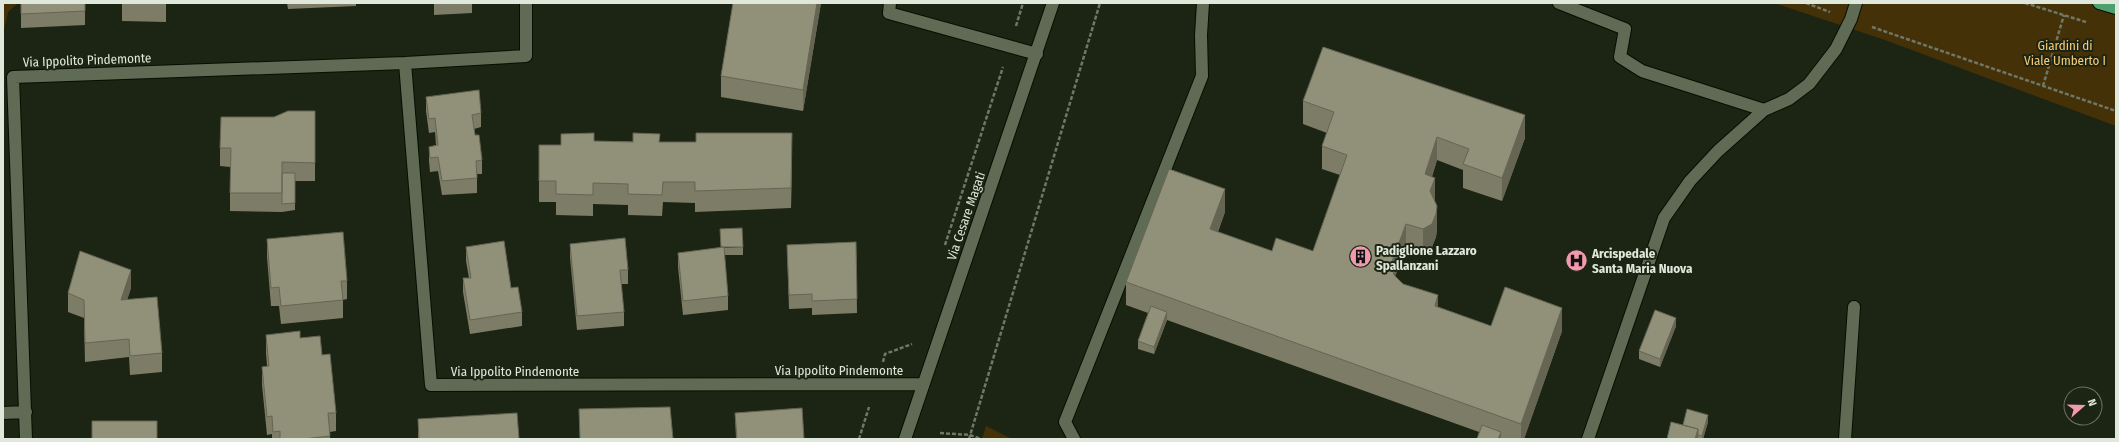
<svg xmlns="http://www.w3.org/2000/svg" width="2119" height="442" font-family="'Fira Sans Condensed',sans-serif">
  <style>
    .green { fill: #453108 }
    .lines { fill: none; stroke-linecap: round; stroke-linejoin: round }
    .minor-casing { stroke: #070e01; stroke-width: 14 }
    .major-casing { stroke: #070e01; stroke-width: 14 }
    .path { stroke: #6f7767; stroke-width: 2.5; stroke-dasharray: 4 2; stroke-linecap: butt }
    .minor { stroke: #606b56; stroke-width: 12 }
    .major { stroke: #4d9f6d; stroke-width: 12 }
    .wall { fill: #7d7c67 }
    .shaded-wall { fill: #666554 }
    .building { fill: #919078; stroke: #666554 }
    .labels { text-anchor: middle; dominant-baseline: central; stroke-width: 4; stroke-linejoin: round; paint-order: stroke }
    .park-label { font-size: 13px; fill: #f8ca76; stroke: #1c2513 }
    .street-label { font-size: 13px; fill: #e0e7db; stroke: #1c2513 }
    .poi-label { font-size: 13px; font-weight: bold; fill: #e0e7db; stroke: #1c2513; text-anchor: start }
  </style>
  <rect width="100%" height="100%" fill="#1c2513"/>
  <!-- green -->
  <path class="green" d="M 3,3 L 18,3 L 8,12 L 3,34 Z
    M 1774,3 L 2116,3 L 2116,126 L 1885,40 Z
    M 986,426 L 1012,439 L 982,439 Z"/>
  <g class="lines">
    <defs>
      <path id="minor" d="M 890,3 L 889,13 L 1037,54
        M 1559,3 L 1625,29 L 1620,57 L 1642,71 L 1764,110
        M 405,63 L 431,385 L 922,384
        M 3,413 L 26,412
        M 26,439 L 13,77 L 405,63 L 526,56 L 526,3
        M 905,439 L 1053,3
        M 1074,439 L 1065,422 L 1202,76 L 1201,35 L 1203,3
        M 1588,439 L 1664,218 L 1690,181 L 1718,151 L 1764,110 L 1789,99 L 1809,84 L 1836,49 L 1851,19 L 1856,3
        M 1845,439 L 1854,307"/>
      <path id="major" d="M 2099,3 L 2116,8"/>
    </defs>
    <!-- minor casing -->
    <use href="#minor" class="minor-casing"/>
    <!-- major casing -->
    <use href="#major" class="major-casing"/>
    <!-- path -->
    <path class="path" d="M 1806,3 L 1830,12
      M 2025,3 L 2086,22
      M 1016,26 L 1023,3
      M 1872,27 L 2116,111
      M 2043,86 L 2064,15
      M 945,245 L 1003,67
      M 883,362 L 885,354 L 912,344
      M 940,433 L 970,435 L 981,439
      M 859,439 L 869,407
      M 969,439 L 1100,3"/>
    <!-- minor -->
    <use href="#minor" class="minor"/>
    <!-- major -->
    <use href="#major" class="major"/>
  </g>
  <!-- wall -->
  <path class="wall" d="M 21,3 L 85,11 L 85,25 L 21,28 Z
    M 122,3 L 166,3 L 166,22 L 122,21 Z
    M 287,3 L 356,3 L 356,6 L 288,9 Z
    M 434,3 L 472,3 L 472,13 L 434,15 Z
    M 733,3 L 821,3 L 803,111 L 721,97 L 721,76 Z
    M 426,97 L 481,113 L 481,127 L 474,129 L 475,135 L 482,160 L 482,174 L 477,174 L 477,193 L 442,195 L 438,171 L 430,172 L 429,161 L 429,147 L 436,145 L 435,132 L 429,133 L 426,111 Z
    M 1303,101 L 1525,138 L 1502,201 L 1463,188 L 1463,170 L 1437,160 L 1432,177 L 1435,201 L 1437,229 L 1436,237 L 1432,247 L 1423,252 L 1406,247 L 1395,276 L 1403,284 L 1438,307 L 1491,326 L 1562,331 L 1524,439 L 1477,439 L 1479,432 L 1167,320 L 1154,354 L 1138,349 L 1138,341 L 1148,313 L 1126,305 L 1126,282 L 1225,212 L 1218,232 L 1272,251 L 1313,251 L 1340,175 L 1322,169 L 1322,146 L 1327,133 L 1303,124 Z
    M 315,111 L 315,181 L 295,181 L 295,210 L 282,212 L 230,211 L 230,167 L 220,166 L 220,148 L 274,117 Z
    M 594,141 L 660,142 L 792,154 L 791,208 L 695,212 L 695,203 L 663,202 L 662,216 L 628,215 L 628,205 L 593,204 L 593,216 L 556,215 L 556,202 L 539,202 L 539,145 L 561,145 Z
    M 267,239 L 347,281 L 347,299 L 343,300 L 343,318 L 281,324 L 279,306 L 271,306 L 267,257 Z
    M 856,242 L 857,313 L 812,315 L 812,308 L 789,309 L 787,245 Z
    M 570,244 L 628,270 L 628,284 L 621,284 L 624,312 L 624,326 L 577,330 L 570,258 Z
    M 466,247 L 511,288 L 522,312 L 522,326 L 470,334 L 463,292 L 463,278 L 469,278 L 466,261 Z
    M 743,247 L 743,255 L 724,255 L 728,296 L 728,310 L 683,315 L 678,267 L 678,253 L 721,248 Z
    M 131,288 L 127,300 L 162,353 L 162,372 L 130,375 L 129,357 L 85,362 L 84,318 L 68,312 L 68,293 Z
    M 1676,326 L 1660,367 L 1639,359 L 1639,351 Z
    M 266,335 L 300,338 L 322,355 L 336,413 L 336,431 L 330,432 L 330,439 L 272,439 L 272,434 L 267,435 L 262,385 L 262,367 L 267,366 L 266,353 Z
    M 735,413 L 804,439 L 736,439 Z
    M 418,419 L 519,439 L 418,439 Z
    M 1708,422 L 1703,439 L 1667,439 L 1683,425 Z"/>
  <!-- shaded-wall -->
  <path class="shaded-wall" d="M 817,3 L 821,3 L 803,111 L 803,90 Z
    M 1525,115 L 1525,138 L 1502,201 L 1502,178 Z
    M 792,133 L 792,154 L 791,208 L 791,188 Z
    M 1437,137 L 1437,160 L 1425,197 L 1425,174 Z
    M 1435,178 L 1435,201 L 1430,191 Z
    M 1225,189 L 1225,212 L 1210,252 L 1210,229 Z
    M 1437,206 L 1437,229 L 1436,237 L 1432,247 L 1423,252 L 1423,229 Z
    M 1406,224 L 1406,247 L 1391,288 L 1391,264 Z
    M 131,270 L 131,288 L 121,319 L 121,300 Z
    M 1438,295 L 1438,318 L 1435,306 Z
    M 1562,308 L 1562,331 L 1524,439 L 1521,439 L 1521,424 Z
    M 1167,312 L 1167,320 L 1154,354 L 1154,347 Z
    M 1676,318 L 1676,326 L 1660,367 L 1660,359 Z
    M 1708,415 L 1708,422 L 1703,439 L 1702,439 L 1702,436 Z
    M 1698,429 L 1698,439 L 1695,439 Z
    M 1501,432 L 1501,439 L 1498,439 Z"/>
  <!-- building -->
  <path class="building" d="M 21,3 L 85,3 L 85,11 L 21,14 Z
    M 733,3 L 817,3 L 803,90 L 721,76 Z
    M 1323,47 L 1525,115 L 1502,178 L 1463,164 L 1469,149 L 1437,137 L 1425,174 L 1435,178 L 1430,191 L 1437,206 L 1436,214 L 1432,224 L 1423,229 L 1406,224 L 1391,264 L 1394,275 L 1403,284 L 1438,295 L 1435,306 L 1491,326 L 1505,287 L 1562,308 L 1521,424 L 1126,282 L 1169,169 L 1225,189 L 1210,229 L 1272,251 L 1276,238 L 1313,251 L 1347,155 L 1322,146 L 1334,112 L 1303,101 Z
    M 479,90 L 481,113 L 472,115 L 475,135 L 479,135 L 482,160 L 476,161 L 477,178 L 442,181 L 438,157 L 430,158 L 429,147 L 438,145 L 435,118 L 429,119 L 426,97 Z
    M 288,111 L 315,111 L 315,163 L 282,162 L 282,193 L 230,193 L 231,148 L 220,148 L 221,117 L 274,117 Z
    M 594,133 L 594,141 L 633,142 L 633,133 L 660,134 L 659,142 L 696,142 L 696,133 L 792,133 L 791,188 L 695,191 L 695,182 L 663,182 L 662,195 L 628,194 L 628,184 L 593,183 L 593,195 L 556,194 L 556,181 L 539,181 L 539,145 L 561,145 L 561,134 Z
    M 282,173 L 295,173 L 295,203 L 282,204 Z
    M 742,228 L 743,247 L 721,247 L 720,229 Z
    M 343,232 L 347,281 L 341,281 L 343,300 L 281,306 L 279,287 L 271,288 L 267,239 Z
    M 625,238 L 628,270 L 620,270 L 624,312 L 577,316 L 570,244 Z
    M 504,241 L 511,288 L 518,287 L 522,312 L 470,320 L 463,278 L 471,278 L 466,247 Z
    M 856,242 L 857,299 L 812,301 L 812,294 L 789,295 L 787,245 Z
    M 724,247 L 728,296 L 683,301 L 678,253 Z
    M 80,251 L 131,270 L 121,300 L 157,297 L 162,353 L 130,356 L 129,339 L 85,343 L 84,300 L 68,293 Z
    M 1151,306 L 1167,312 L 1154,347 L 1138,341 Z
    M 1655,310 L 1676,318 L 1660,359 L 1639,351 Z
    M 300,331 L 300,338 L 320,336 L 322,355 L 330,354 L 336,413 L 328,413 L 330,436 L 303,439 L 280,439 L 280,431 L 273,432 L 272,416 L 267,417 L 262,367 L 269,366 L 266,335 Z
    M 670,407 L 673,439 L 580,439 L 579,409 Z
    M 802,408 L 804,439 L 737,439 L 735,413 Z
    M 1687,409 L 1708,415 L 1702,436 L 1698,435 L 1698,429 L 1683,425 Z
    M 517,413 L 519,439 L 419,439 L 418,419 Z
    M 92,421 L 157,421 L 157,439 L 92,439 Z
    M 1671,422 L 1698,429 L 1695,439 L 1667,439 Z
    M 1482,425 L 1501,432 L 1498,439 L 1477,439 Z"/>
  <!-- icons -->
  <defs>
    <symbol id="building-disc" viewBox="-11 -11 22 22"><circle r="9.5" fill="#f29aad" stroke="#1c2513"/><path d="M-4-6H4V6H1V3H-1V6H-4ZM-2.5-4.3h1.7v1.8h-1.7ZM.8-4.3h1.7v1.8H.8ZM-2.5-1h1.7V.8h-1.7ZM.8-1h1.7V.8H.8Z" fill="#111"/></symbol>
    <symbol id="hospital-disc" viewBox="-11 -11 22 22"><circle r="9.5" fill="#f29aad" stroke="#1c2513"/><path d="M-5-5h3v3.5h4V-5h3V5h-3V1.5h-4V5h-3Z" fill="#111"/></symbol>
  </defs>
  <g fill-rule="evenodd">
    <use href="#building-disc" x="1348" y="244" width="25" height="25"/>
    <use href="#hospital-disc" x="1564" y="248" width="25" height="25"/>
  </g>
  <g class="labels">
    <!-- park labels -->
    <g class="park-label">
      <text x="2065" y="45">Giardini di<tspan x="2065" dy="15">Viale Umberto I</tspan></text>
    </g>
    <!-- street labels -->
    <g class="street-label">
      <text transform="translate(87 60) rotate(-2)">Via Ippolito Pindemonte</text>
      <text transform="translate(966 216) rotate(-71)">Via Cesare Magati</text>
      <text x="839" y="370">Via Ippolito Pindemonte</text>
      <text x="515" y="371">Via Ippolito Pindemonte</text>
    </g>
    <!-- poi labels -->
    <g class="poi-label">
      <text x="1376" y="250">Padiglione Lazzaro<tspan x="1376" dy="15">Spallanzani</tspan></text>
      <text x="1592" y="253">Arcispedale<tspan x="1592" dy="15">Santa Maria Nuova</tspan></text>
    </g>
  </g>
  <!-- border -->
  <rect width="2119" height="442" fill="none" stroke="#e0e7db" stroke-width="8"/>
  <!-- north arrow -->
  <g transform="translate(2083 406) rotate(70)"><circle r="19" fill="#1c2513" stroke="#6a7363"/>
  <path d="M0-3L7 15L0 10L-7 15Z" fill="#f29aad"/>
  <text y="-6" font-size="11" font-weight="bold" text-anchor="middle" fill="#e0e7db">N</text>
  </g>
</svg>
